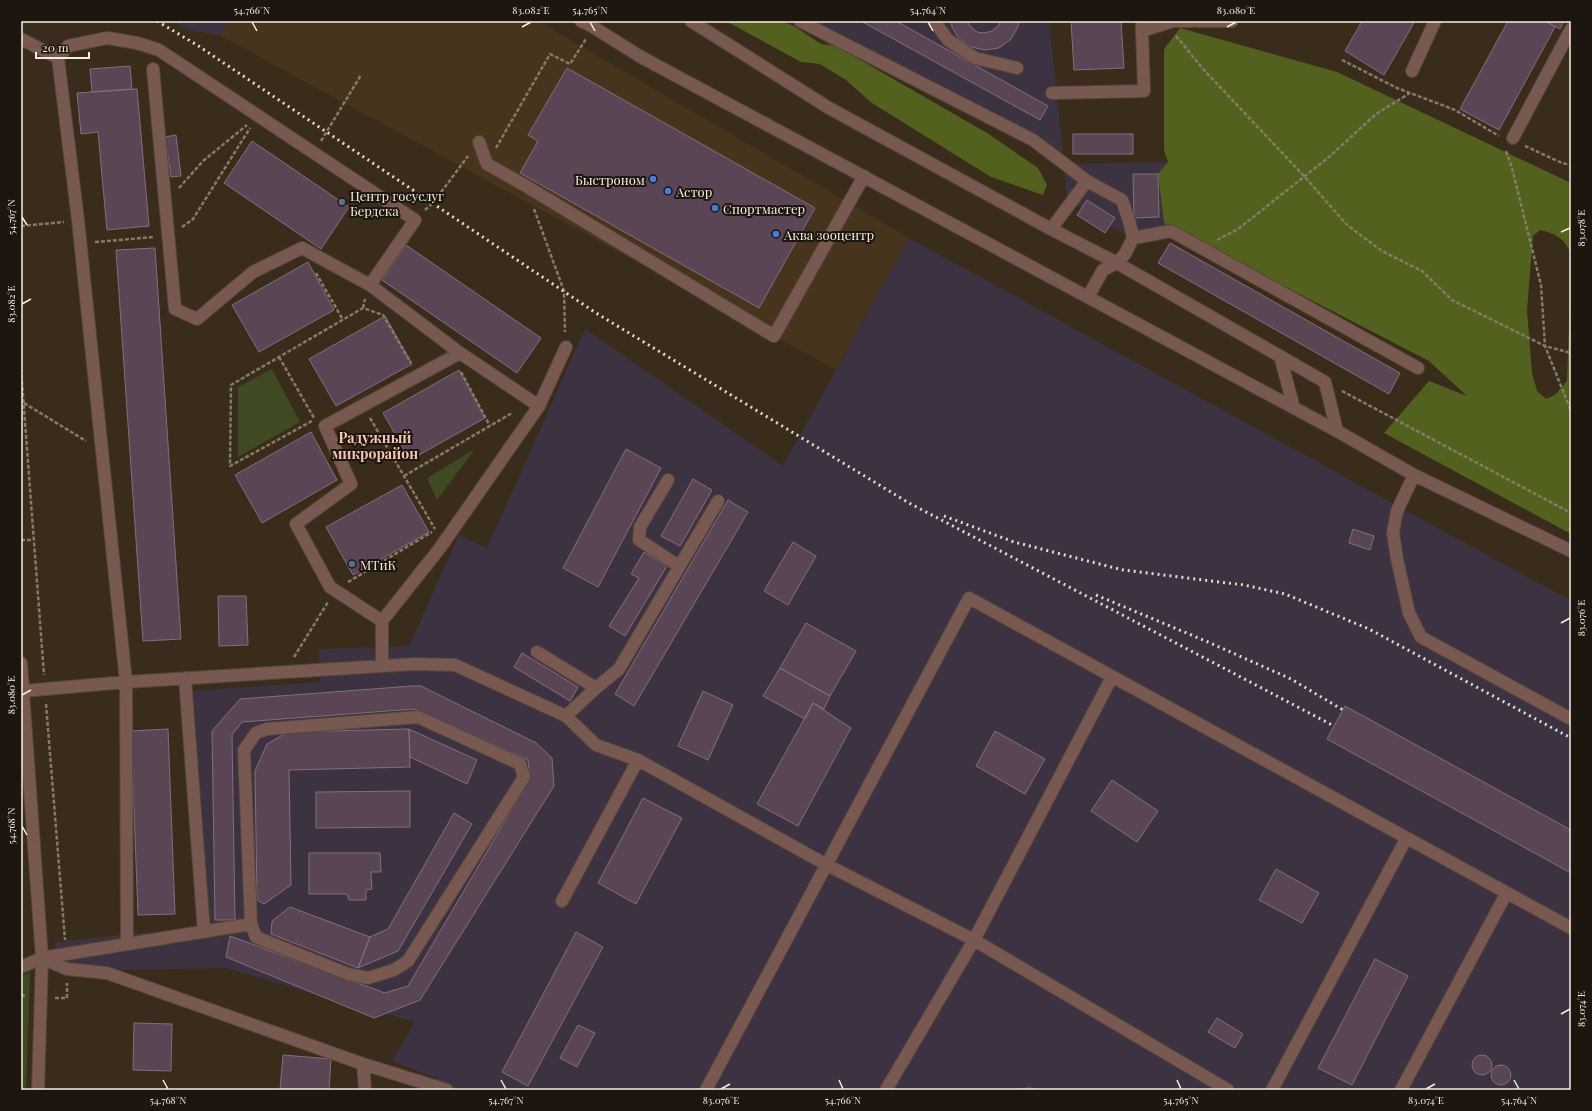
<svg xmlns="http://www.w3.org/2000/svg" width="1592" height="1111" font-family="'Playfair Display',serif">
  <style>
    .built { fill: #47341c }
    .industrial { fill: #3d3241 }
    .green { fill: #3f4a22 }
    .forest { fill: #52621e }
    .building { fill: #594554; stroke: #836e7e }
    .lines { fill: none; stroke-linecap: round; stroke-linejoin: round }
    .minor-casing { stroke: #544736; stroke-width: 14 }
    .path { stroke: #867a6b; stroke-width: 2.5; stroke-dasharray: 4 2; stroke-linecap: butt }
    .minor { stroke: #775951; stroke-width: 12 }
    .rail { stroke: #e4dacf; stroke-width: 3; stroke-dasharray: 2 4; stroke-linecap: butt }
    .ticks { fill: none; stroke: #f7eee3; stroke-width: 1.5 }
    .shop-dot { fill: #3f7fe0; stroke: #1c160e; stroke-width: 1.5 }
    .service-dot { fill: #5c6f8a; stroke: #1c160e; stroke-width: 1.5 }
    .labels { text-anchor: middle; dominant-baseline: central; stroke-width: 4; stroke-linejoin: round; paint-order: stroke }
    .poi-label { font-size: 13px; fill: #f7eee3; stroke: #1c160e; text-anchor: start }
    .neighbourhood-label { font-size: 14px; font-weight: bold; fill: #f9c8b9; stroke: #1c160e }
    .neatline { fill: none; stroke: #f7eee3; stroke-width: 1.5 }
    .ticks-label { font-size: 10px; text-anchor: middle; fill: #f7eee3 }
  </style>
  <rect width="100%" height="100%" fill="#3a2c1a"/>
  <!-- built -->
  <path class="built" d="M 228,21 L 538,21 L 909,238 L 836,370 L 219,35 Z"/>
  <!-- industrial -->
  <path class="industrial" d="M 173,21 L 228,21 L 219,35 L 191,31 Z
    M 795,21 L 1049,21 L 1064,164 L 1168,162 L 1173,236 L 1133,238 L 1100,221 L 1072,202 L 1066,190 L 1064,164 Z
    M 909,238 L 1571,601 L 1571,1090 L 432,1090 L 436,1078 L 392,1061 L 415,1022 L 225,968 L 56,971 L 54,942 L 210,926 L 193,691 L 320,682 L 318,649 L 409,646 L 459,535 L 487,548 L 585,329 L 783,466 Z"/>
  <!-- green -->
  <path class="green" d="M 272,369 L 300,422 L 238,457 L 238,387 Z
    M 475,449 L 437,500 L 427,478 Z
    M 30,973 L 26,1090 L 21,1090 L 21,976 Z"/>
  <!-- forest -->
  <path class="forest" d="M 726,21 L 780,21 L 794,26 L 821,44 L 836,46 L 987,133 L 1038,168 L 1047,185 L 1043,195 L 991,177 L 872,103 L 846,80 L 820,64 L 801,62 Z
    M 1180,28 L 1337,72 L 1571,183 L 1571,254 C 1565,239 1555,233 1540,230 L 1533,236 L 1527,310 L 1532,373 L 1537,391 L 1546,399 L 1555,395 L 1567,381 L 1571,269 L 1571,534 L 1384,433 L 1429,381 L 1467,396 L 1429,361 L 1230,258 L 1173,236 L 1164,222 L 1158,174 L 1168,162 L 1164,150 L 1164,49 Z"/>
  <!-- building -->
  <path class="building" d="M 861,21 L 896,21 L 1048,106 L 1040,120 Z
    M 951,21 L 967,21 L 971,27 L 977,32 L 984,33 L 992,31 L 998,26 L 1001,21 L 1019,21 L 1018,27 L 1011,39 L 999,48 L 985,50 L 971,47 L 959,39 L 952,27 Z
    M 1071,21 L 1121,21 L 1124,68 L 1074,70 Z
    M 1362,21 L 1415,21 L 1384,75 L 1345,51 Z
    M 1508,21 L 1545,21 L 1555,27 L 1499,130 L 1460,109 Z
    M 1545,21 L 1564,21 L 1560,29 Z
    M 130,66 L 132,89 L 92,92 L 90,69 Z
    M 567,68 L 815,208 L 759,308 L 520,173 L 538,141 L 528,135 Z
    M 137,89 L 149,226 L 107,230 L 98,132 L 81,134 L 77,93 Z
    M 1073,134 L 1133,134 L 1133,154 L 1073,154 Z
    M 176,135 L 181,176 L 171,177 L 165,137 Z
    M 252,141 L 349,207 L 321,249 L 224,183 Z
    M 1133,174 L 1158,174 L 1159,217 L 1134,218 Z
    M 1087,200 L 1115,218 L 1105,233 L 1077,215 Z
    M 1170,243 L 1400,373 L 1389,394 L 1158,263 Z
    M 406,245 L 541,338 L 517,373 L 382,280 Z
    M 155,248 L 181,639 L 143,641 L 116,250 Z
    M 308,262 L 334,310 L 259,352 L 232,305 Z
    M 385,316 L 412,364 L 336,406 L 309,359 Z
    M 459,370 L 485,418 L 410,460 L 383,413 Z
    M 311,432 L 337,480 L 262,523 L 235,475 Z
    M 626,449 L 661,468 L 598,587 L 563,568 Z
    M 693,479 L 712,490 L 680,546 L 661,536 Z
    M 402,485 L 429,532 L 353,575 L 326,527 Z
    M 728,500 L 748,512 L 634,706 L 615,694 Z
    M 1353,529 L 1374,536 L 1370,550 L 1349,543 Z
    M 793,542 L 816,556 L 788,605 L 764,591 Z
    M 644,552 L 667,566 L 625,636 L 609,626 L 639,578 L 631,574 Z
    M 218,596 L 246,596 L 248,645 L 219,646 Z
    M 806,623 L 856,651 L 830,696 L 780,668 Z
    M 522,653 L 578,687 L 570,701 L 514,667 Z
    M 780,668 L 830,696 L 824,709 L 813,703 L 805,719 L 763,696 Z
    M 412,686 L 421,686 L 536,743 L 552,758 L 554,786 L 420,1000 L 374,1018 L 226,957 L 230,936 L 385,993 L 408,986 L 530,778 L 528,760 L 414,709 L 242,722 L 232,735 L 235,920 L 215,920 L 212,731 L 240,699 Z
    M 703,691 L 733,705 L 708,760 L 678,746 Z
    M 813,703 L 851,728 L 798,826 L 757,804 Z
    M 1345,706 L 1571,830 L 1571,873 L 1327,739 Z
    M 168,729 L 175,914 L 138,915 L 131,731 Z
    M 409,729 L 410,767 L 289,770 L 291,885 L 264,904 L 257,900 L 255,771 L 267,744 L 288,732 Z
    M 409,729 L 477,760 L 467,784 L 410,757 Z
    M 995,731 L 1045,759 L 1025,794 L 976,766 Z
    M 1112,780 L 1158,811 L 1137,842 L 1091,811 Z
    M 410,791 L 410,827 L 316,828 L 316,792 Z
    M 643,798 L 682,818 L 636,904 L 598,883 Z
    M 454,813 L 472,824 L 398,951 L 358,968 L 370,937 L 388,929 Z
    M 309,853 L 380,853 L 381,872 L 371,872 L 372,889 L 366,890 L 366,900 L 349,900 L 347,894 L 309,894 Z
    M 1276,869 L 1319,893 L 1302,923 L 1259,900 Z
    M 290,907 L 370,937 L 358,968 L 271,934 L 272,921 Z
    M 576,932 L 603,947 L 528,1086 L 502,1072 Z
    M 1375,959 L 1408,976 L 1352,1085 L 1318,1068 Z
    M 1217,1018 L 1243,1034 L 1235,1048 L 1208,1032 Z
    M 134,1023 L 172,1024 L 171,1071 L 133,1070 Z
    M 578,1025 L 595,1033 L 577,1067 L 560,1058 Z
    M 283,1055 L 331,1059 L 329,1090 L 280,1090 Z
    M1472 1065a10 10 0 1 1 20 0a10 10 0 1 1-20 0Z
    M1491 1075a10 10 0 1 1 20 0a10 10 0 1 1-20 0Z
    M 1029,1088 L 1044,1090 L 1014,1090 Z"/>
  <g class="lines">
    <defs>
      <path id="minor" d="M 581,21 L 593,27 L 641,57 L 1337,431 L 1414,475 L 1571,551
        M 691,21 L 829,108 L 1051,229 L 1117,263 L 1325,382 L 1337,431
        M 800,21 L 1033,140 L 1087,181 L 1051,229
        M 934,21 L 948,40 L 975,58 L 1017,68
        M 1142,21 L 1142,31 L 1173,21
        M 1173,21 L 1232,21
        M 21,39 L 58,58
        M 153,69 L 175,309 L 197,319 L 253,272 L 302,248 L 370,285
        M 1412,71 L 1435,21
        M 1052,93 L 1144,91 L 1142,31
        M 1513,138 L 1571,29
        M 479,142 L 487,164 L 526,186 L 774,336 L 864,176
        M 1087,181 L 1122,200 L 1130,224 L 1133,238 L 1125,254 L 1117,263 L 1103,270 L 1088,297
        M 1133,238 L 1171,231 L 1418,368
        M 460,353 L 325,426 L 351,484 L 296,524 L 330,587 L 382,621 L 440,548 L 539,406 L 566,347
        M 1280,356 L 1294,408
        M 1414,475 L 1397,511 L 1393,533 L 1397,559 L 1409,613 L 1421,637 L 1571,719
        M 668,480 L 640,527 L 639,540 L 679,566
        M 537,652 L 596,688
        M 21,663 L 42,958 L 38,1090
        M 382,666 L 382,621
        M 185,678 L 204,932
        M 23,691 L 126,682 L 415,664 L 455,665 L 566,716 L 596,745 L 638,760 L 827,865 L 974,940 L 1228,1090
        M 566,716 L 596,688 L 619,669 L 718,501
        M 562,901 L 638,760
        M 127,944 L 126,682 L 78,220 L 58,58 L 68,46 L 107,38 L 137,43 L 159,50 L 415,220 L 370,285 L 460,353 L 539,406
        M 42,958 L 67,969 L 107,973 L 363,1064 L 447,1090
        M 21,967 L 42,958 L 66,954 L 251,924 L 244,750 L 256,733 L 267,729 L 418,717 L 520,764 L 524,777 L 408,961 L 394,970 L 368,978 L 348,974 L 256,937 L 251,924
        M 363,1064 L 365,1090
        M 706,1090 L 969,598 L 1571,928
        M 886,1090 L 974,940 L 1112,677
        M 1272,1090 L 1406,839
        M 1401,1090 L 1506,894"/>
    </defs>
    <!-- minor casing -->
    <use href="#minor" class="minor-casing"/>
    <!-- path -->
    <path class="path" d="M 1176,36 L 1204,70 L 1304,176 L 1347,225 L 1382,251 L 1422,271 L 1452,300 L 1545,346 L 1571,353
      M 1342,60 L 1397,88 L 1455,110 L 1499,136
      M 321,141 L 361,75
      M 1525,146 L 1562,163 L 1571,165
      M 496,148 L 550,54 L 570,64 L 586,39
      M 1506,151 L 1512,168 L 1541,285 L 1545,346 L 1571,411
      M 179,188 L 203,161 L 247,125
      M 534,209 L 564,291 L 565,332
      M 425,210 L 433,203 L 468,156
      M 21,226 L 64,222
      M 182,227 L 193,219 L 250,128
      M 1217,240 L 1238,229 L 1329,157 L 1376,114 L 1410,93
      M 95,242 L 154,237
      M 316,273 L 343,320
      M 363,308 L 365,299
      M 279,357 L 314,418
      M 21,369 L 44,675
      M 461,372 L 490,426
      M 1342,391 L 1571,513
      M 24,403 L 86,441
      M 370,418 L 435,529
      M 312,421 L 230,466 L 231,385 L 363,308 L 383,315 L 411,363
      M 404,476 L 512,413
      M 21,540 L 33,540
      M 348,582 L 432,532
      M 294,657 L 328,602
      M 46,704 L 65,940
      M 21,996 L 26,995
      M 55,998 L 67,998 L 67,983"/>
    <!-- minor -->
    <use href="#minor" class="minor"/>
    <!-- rail -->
    <path class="rail" d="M 157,21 L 197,45 L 596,313 L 909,503 L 1334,726
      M 944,516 L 1014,542 L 1123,570 L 1244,585 L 1285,594 L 1369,629 L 1571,738
      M 1096,595 L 1208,642 L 1291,679 L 1343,710"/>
  </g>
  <!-- ticks -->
  <path class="ticks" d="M 252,22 L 257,31M 590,22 L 595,31M 928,22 L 933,31M 522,27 L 531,22M 1227,27 L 1236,22M 22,217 L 27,225M 1561,232 L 1570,228M 22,304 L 31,299M 1561,623 L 1570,618M 22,695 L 31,690M 22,826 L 27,835M 1561,1014 L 1570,1009M 163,1080 L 168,1089M 501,1080 L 506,1089M 839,1080 L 843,1089M 1177,1080 L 1181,1089M 1514,1080 L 1519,1089M 721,1089 L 730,1084M 1426,1089 L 1435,1084"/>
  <!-- markers -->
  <g class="shop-dot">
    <circle cx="653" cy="179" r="4"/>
    <circle cx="668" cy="191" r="4"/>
    <circle cx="715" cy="208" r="4"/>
    <circle cx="776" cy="234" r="4"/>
  </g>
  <g class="service-dot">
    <circle cx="342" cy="202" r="4"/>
    <circle cx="352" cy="564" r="4"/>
  </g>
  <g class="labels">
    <!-- poi labels -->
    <g class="poi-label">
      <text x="645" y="179" text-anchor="end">Быстроном</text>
      <text x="676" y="191">Астор</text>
      <text x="350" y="195">Центр госуслуг<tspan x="350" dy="15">Бердска</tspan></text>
      <text x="723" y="208">Спортмастер</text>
      <text x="784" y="234">Аква зооцентр</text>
      <text x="360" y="564">МТиК</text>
    </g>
    <!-- neighbourhood labels -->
    <g class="neighbourhood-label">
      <text x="375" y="437">Радужный<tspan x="375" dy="16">микрорайон</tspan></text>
    </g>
  </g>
  <!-- border -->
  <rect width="1592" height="1111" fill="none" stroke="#1c160e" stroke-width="44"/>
  <!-- scale -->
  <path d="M36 52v6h53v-6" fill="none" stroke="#f7eee3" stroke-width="2"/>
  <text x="42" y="52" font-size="12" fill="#f7eee3" stroke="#1c160e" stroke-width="3" paint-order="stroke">20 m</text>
  <rect x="22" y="22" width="1548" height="1067" class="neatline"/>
  <g class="ticks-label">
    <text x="252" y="14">54.766°N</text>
    <text x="531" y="14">83.082°E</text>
    <text x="590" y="14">54.765°N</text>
    <text x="928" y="14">54.764°N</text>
    <text x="1236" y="14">83.080°E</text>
    <text transform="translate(11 217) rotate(-90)" y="4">54.767°N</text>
    <text transform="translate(1581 228) rotate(-90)" y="4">83.078°E</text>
    <text transform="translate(11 304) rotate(-90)" y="4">83.082°E</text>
    <text transform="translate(1581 618) rotate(-90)" y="4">83.076°E</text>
    <text transform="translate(11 695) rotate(-90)" y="4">83.080°E</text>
    <text transform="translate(11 826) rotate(-90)" y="4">54.768°N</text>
    <text transform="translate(1581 1009) rotate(-90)" y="4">83.074°E</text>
    <text x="168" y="1104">54.768°N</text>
    <text x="506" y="1104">54.767°N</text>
    <text x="721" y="1104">83.076°E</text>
    <text x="843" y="1104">54.766°N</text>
    <text x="1181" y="1104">54.765°N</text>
    <text x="1426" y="1104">83.074°E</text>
    <text x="1519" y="1104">54.764°N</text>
  </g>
</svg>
